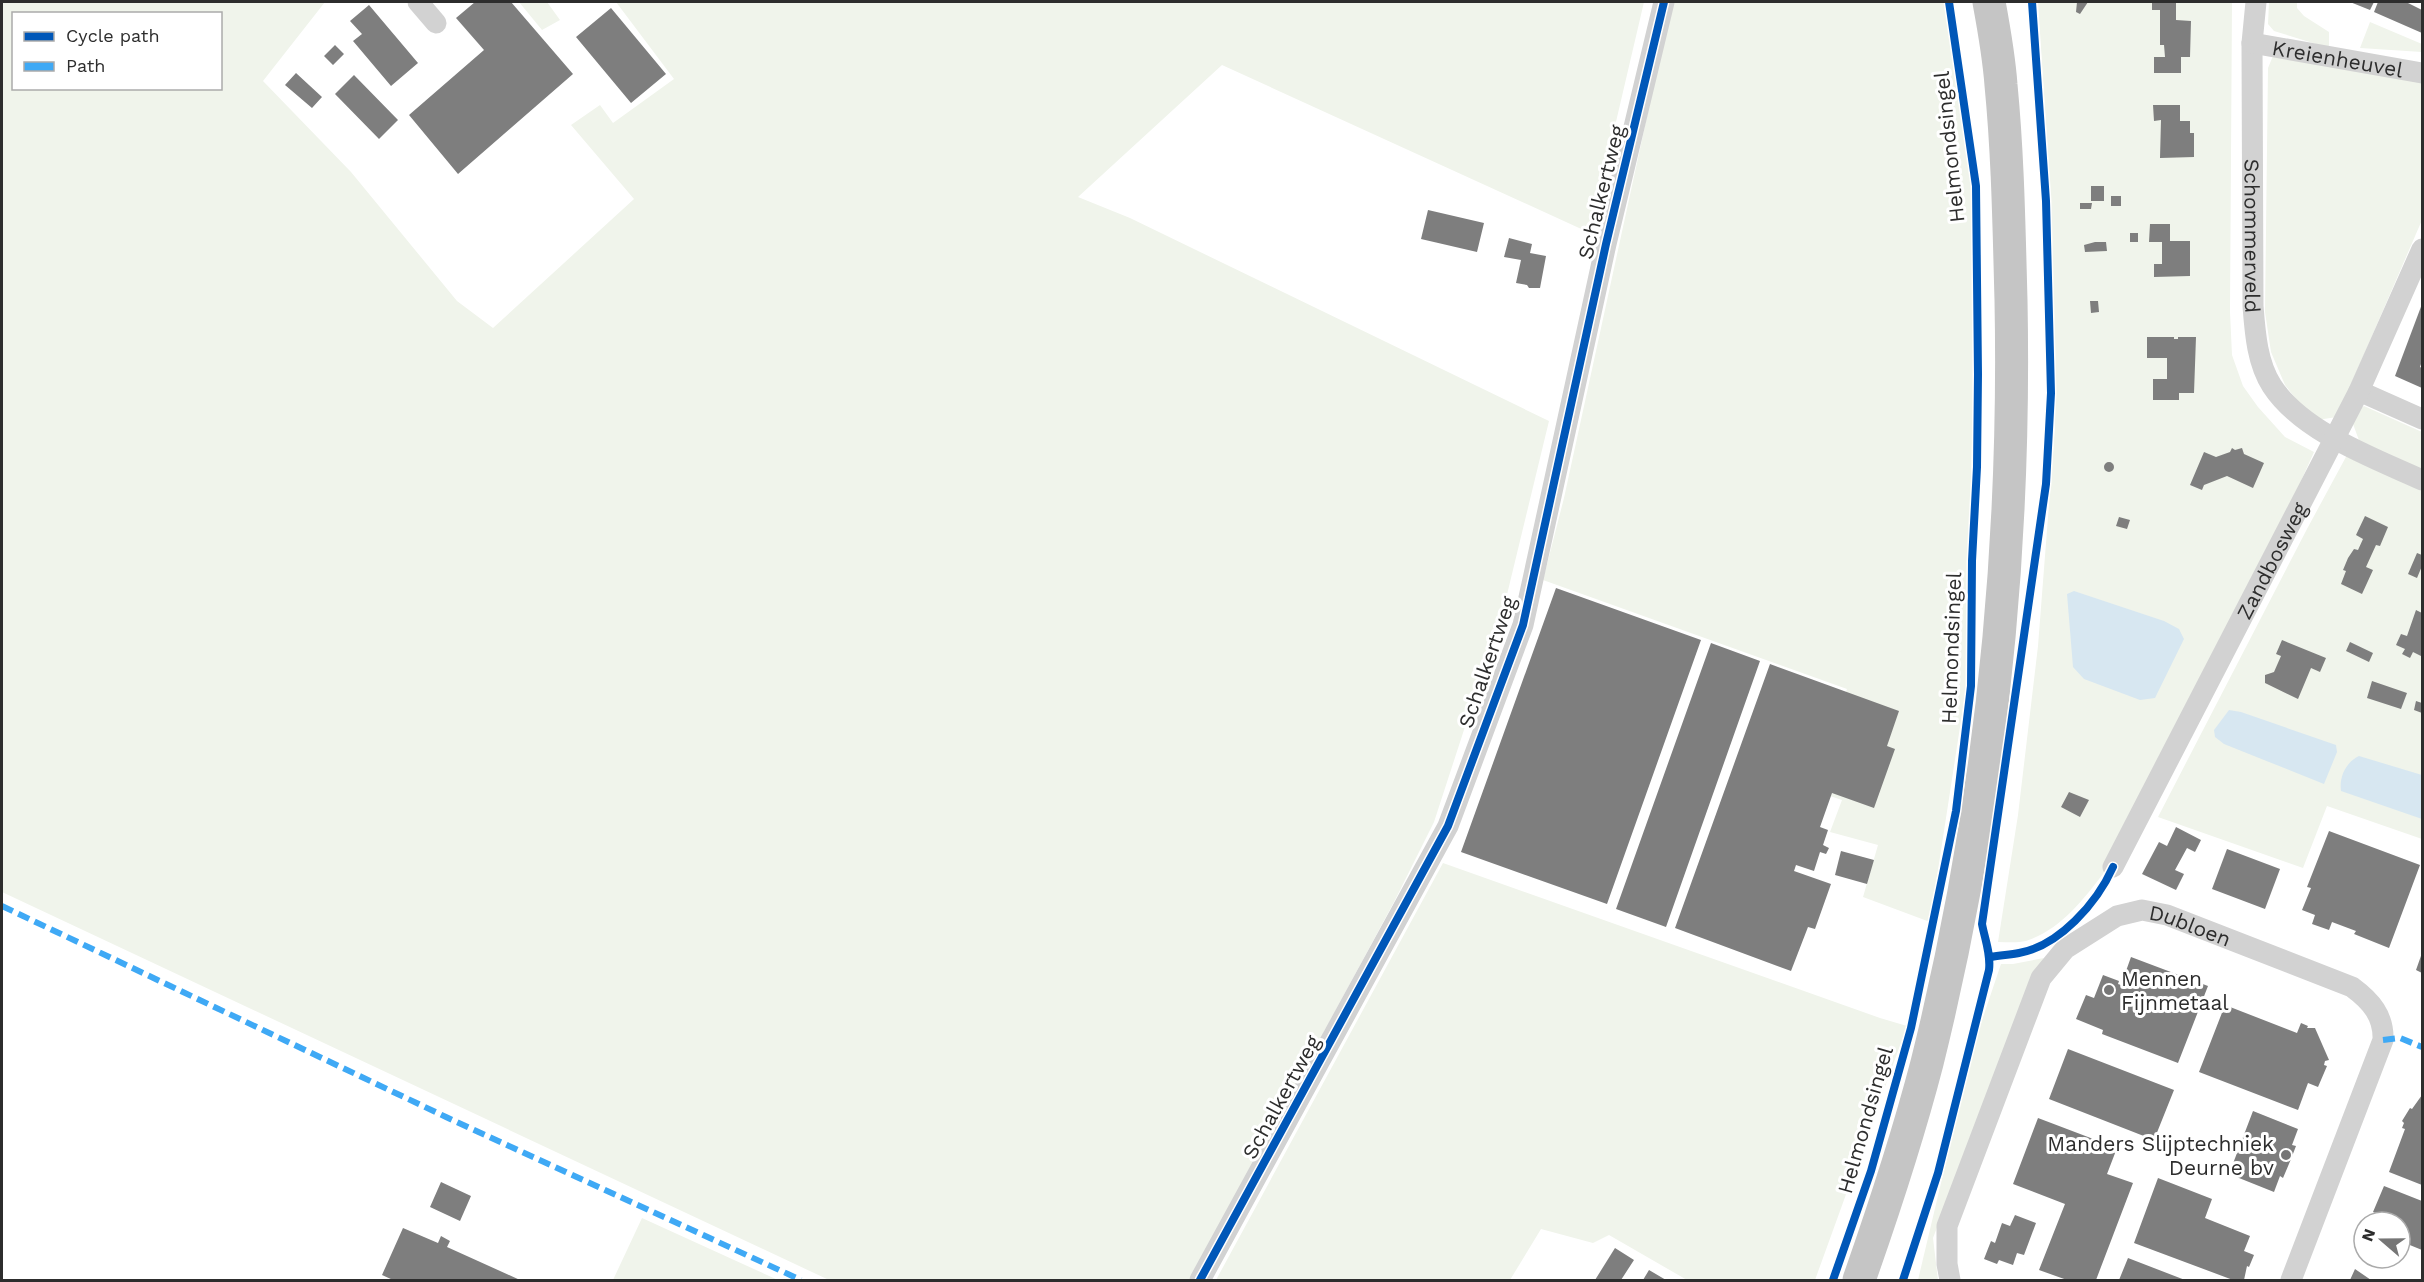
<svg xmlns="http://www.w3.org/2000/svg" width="2424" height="1282" font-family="'Work Sans',sans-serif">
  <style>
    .green { fill: #f0f4eb; fill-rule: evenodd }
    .water { fill: #d7e7f1 }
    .building { fill: #7e7e7e }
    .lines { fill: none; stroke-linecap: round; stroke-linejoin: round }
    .minor { stroke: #d2d2d2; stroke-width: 21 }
    .primary { stroke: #c5c5c5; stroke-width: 33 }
    .quiet { stroke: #3fa9f5; stroke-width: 6; stroke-dasharray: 12 6; stroke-linecap: butt }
    .cycleway-casing { stroke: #fff; stroke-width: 11 }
    .cycleway { stroke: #0057b8; stroke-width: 8 }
    .poi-dot { fill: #767676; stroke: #fff; stroke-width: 2 }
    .labels { text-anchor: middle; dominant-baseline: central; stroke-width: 6; stroke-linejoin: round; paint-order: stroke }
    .street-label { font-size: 21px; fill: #2d2d2d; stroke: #fff }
    .poi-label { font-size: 21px; fill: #2d2d2d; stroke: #fff; text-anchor: start }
  </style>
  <rect width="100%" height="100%" fill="#fff"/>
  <!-- green -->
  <path class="green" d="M 2,2 L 325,2 L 263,81 L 351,172 L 457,301 L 493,328 L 634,199 L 571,125 L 600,105 L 613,123 L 674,79 L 616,2 L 1644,2 L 1590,233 L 1222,65 L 1078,197 L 1130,218 L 1549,421 L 1504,607 L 1434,822 L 1394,902 L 1190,1280 L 829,1280 L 2,892 ZM 14,14 L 220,14 L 220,88 L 14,88 Z
    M 519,2 L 547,2 L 560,20 L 542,30 Z
    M 1672,2 L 1952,2 L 1961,59 L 1973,179 L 1976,273 L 1974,362 L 1966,688 L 1930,922 L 1863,897 L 1878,845 L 1830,832 L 1842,800 L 1809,789 L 1847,689 L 1543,580 L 1564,498 Z
    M 2038,2 L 2232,2 L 2230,312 L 2232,355 L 2243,386 L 2258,407 L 2285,437 L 2314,452 L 2284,519 L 2103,874 C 2083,900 2060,930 2026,941 C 2018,943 2007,942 1998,942 L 2018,815 L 2038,646 L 2055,427 L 2049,170 Z
    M 2269,2 L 2297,2 L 2297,8 L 2304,16 L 2329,32 L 2329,48 L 2274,31 L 2268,24 Z
    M 2370,22 L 2422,44 L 2422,52 L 2360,48 Z
    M 2273,56 L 2422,78 L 2422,220 L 2337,417 L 2317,420 L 2300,404 L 2285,385 L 2271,352 L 2265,312 L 2268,68 Z
    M 2364,406 L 2422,432 L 2422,472 L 2360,443 L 2353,424 L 2361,408 Z
    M 2347,455 L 2422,488 L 2422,839 L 2327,806 L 2303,868 L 2158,817 L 2307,529 Z
    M 1443,863 L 1880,1018 L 1907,1026 L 1815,1280 L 1687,1280 L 1609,1235 L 1593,1243 L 1541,1229 L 1510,1280 L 1216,1280 Z
    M 2044,958 L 2033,976 L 1933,1238 L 1938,1280 L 1918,1280 L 1974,1044 L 2001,964 L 2013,964 Z
    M 642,1218 L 778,1280 L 613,1280 Z"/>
  <!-- water -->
  <path class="water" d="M 2074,591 L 2164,621 L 2179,629 L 2184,639 L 2155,698 L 2140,700 L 2084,679 L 2073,667 L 2067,594 Z
    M 2229,710 L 2241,712 L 2336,745 L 2337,752 L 2324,784 L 2224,744 L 2215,737 L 2214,730 Z
    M 2359,756 L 2422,775 L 2422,819 L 2341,791 C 2339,777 2346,762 2359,756 Z"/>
  <!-- building -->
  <path class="building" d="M 475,2 L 511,2 L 573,74 L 458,174 L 409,115 L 484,50 L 456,18 Z
    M 2077,2 L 2088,2 L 2080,14 L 2076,12 Z
    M 2152,2 L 2176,2 L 2176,20 L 2191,21 L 2190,57 L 2181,57 L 2181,73 L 2154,73 L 2154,57 L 2165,57 L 2164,45 L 2160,45 L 2160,10 L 2152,10 Z
    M 2350,2 L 2374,2 L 2370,10 Z
    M 2378,2 L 2406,2 L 2422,10 L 2422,33 L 2374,12 Z
    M 369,5 L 418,63 L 391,86 L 353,41 L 362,34 L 350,21 Z
    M 611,8 L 666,74 L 631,103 L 576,37 Z
    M 335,45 L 344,54 L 333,65 L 324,56 Z
    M 296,73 L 322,97 L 312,108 L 285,85 Z
    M 354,75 L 398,120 L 379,139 L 335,94 Z
    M 2153,105 L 2180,105 L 2180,121 L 2190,121 L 2190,133 L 2194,133 L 2194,157 L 2160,158 L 2161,120 L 2154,121 Z
    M 2091,186 L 2104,186 L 2104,201 L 2091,201 Z
    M 2111,196 L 2121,196 L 2121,206 L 2111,206 Z
    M 2080,203 L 2092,203 L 2091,209 L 2080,209 Z
    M 1428,210 L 1484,223 L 1477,252 L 1421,239 Z
    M 2150,224 L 2170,224 L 2170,241 L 2190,241 L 2190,276 L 2154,277 L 2154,264 L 2162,264 L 2162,242 L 2149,242 Z
    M 2130,233 L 2138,233 L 2138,242 L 2130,242 Z
    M 1509,238 L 1532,244 L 1530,253 L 1546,256 L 1540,288 L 1529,288 L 1527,285 L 1516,283 L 1521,260 L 1504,257 Z
    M 2095,242 L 2106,242 L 2107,251 L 2085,252 L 2084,245 Z
    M 2090,301 L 2098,301 L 2099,312 L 2091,313 Z
    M 2422,304 L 2422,361 L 2420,367 L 2422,368 L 2422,388 L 2395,376 Z
    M 2147,337 L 2174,337 L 2174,339 L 2178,339 L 2178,337 L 2196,337 L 2194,393 L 2179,393 L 2179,400 L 2153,400 L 2153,379 L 2167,379 L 2167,358 L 2147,358 Z
    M 2232,448 L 2235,450 L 2242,448 L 2244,454 L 2264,463 L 2253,488 L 2227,476 L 2204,485 L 2202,490 L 2190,485 L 2204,452 L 2216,457 L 2230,452 Z
    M2104 467a5 5 0 1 1 10 0a5 5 0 1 1-10 0Z
    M 2365,516 L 2388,527 L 2380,546 L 2376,545 L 2366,567 L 2373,570 L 2362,594 L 2341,584 L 2346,571 L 2343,570 L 2348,558 L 2354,549 L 2358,550 L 2363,539 L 2356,535 Z
    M 2119,517 L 2130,520 L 2127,529 L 2116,526 Z
    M 2417,553 L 2422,555 L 2422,566 L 2417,578 L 2408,574 Z
    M 1556,588 L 1701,640 L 1607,904 L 1461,852 Z
    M 2416,610 L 2422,613 L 2422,653 L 2421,656 L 2413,652 L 2410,658 L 2402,654 L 2405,649 L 2396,645 L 2401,634 L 2407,636 Z
    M 2282,640 L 2326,658 L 2320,672 L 2311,668 L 2298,699 L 2265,683 L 2265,675 L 2274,672 L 2281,656 L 2276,654 Z
    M 2350,642 L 2373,653 L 2369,662 L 2346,651 Z
    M 1711,643 L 1760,661 L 1666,927 L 1616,909 Z
    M 1770,664 L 1899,711 L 1887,746 L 1895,749 L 1874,808 L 1832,793 L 1820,827 L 1828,830 L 1823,845 L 1829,848 L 1826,854 L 1820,852 L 1814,871 L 1796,865 L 1794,871 L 1831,884 L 1815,929 L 1808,927 L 1791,971 L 1675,928 Z
    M 2372,681 L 2407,693 L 2401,709 L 2367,698 Z
    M 2416,701 L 2422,703 L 2422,713 L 2414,710 Z
    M 2069,792 L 2089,800 L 2080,817 L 2061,807 Z
    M 2176,827 L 2201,840 L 2195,852 L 2187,848 L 2175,870 L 2184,874 L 2176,890 L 2142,874 L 2159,842 L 2167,846 Z
    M 2329,831 L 2420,865 L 2389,948 L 2354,934 L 2356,931 L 2332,922 L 2329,930 L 2312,924 L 2315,915 L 2302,910 L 2311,888 L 2307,887 Z
    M 2227,849 L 2280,869 L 2265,909 L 2212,889 Z
    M 1841,851 L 1874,860 L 1867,884 L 1835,875 Z
    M 2422,953 L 2422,973 L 2416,970 Z
    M 2131,957 L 2208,986 L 2178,1063 L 2102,1034 L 2103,1030 L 2076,1019 L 2086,995 L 2094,998 L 2103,975 L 2119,981 L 2118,984 L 2121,985 Z
    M 2225,1005 L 2297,1033 L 2301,1023 L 2308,1026 L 2307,1028 L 2315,1028 L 2329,1060 L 2325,1061 L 2324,1065 L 2327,1066 L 2318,1087 L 2308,1083 L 2298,1110 L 2199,1072 Z
    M 2068,1049 L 2174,1090 L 2154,1140 L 2049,1099 Z
    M 2422,1095 L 2422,1185 L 2389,1172 L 2405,1129 L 2402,1128 L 2404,1123 L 2402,1121 L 2410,1108 L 2412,1109 Z
    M 2253,1111 L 2298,1129 L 2292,1145 L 2296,1146 L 2291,1159 L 2283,1178 L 2280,1176 L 2274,1192 L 2229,1174 Z
    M 2038,1118 L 2117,1148 L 2107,1174 L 2133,1183 L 2096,1280 L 2067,1280 L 2039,1270 L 2065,1204 L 2013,1184 Z
    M 2158,1178 L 2212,1199 L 2205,1218 L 2250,1236 L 2244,1251 L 2254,1255 L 2249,1267 L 2247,1266 L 2244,1280 L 2233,1280 L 2134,1243 Z
    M 441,1182 L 471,1196 L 460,1221 L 430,1207 Z
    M 2384,1186 L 2422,1201 L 2422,1250 L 2400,1241 L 2400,1222 L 2373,1212 Z
    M 2015,1215 L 2036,1223 L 2024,1255 L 2017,1253 L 2013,1265 L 1999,1260 L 1997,1264 L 1984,1259 L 1991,1241 L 1995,1243 L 2002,1223 L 2010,1226 Z
    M 403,1228 L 438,1243 L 441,1236 L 450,1241 L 447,1247 L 520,1280 L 393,1280 L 382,1275 Z
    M 1615,1248 L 1634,1260 L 1621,1280 L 1595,1280 Z
    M 2128,1258 L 2185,1280 L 2119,1280 Z
    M 2355,1269 L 2371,1280 L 2350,1280 Z
    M 1649,1270 L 1666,1280 L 1643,1280 Z"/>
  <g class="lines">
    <!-- minor -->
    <g class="minor">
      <path d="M 418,2 L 436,23"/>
      <path id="s1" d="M 2256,2 L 2252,43 L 2253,306 C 2255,332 2257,363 2272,386 C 2302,432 2374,458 2422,480"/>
      <path id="s2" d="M 2252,43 L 2422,73"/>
      <path d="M 2359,391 L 2422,419"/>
      <path id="s3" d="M 2113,867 L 2359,391 L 2422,249"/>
      <path d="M 1200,1280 L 1448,826 L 1523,625 L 1606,244 L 1664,2"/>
      <path id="s4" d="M 1950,1280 L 1947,1264 L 1947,1226 L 2041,978 L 2065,949 L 2117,916 L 2142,910 L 2167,915 L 2352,987 C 2371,1001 2384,1016 2383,1040 L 2291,1280"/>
    </g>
    <!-- primary -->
    <path class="primary" d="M 1859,1280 C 1884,1209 1908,1136 1927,1063 C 1989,814 2016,556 2011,300 C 2009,229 2008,157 2001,85 C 1999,57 1994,29 1989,2"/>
    <!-- quiet -->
    <path class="quiet" d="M 2,906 L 446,1117 L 801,1280
      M 2383,1040 L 2400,1038 L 2422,1047"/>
    <defs>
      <path id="cycleway" d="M 1991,957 C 2000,955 2009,955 2019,953 C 2059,946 2097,903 2113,867
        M 1200,1280 L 1448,826 L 1523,625 L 1606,244 L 1664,2
        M 1833,1280 L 1871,1171 L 1911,1028 L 1956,811 L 1971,686 L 1972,561 L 1977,467 L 1978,374 L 1976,186 L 1949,2
        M 1903,1280 L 1938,1173 L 1989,970 C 1991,954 1985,940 1982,924 L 2046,484 L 2051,393 L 2046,201 L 2032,2"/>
    </defs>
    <!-- cycleway casing -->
    <use href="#cycleway" class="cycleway-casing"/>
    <!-- cycleway -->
    <use href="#cycleway" class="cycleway"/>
  </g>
  <!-- markers -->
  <g class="poi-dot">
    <circle cx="2109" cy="990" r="6"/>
    <circle cx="2286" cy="1155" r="6"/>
  </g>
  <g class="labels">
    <!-- street labels -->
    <g class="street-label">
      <text stroke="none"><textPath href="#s2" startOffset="87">Kreienheuvel</textPath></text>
      <text transform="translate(1949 147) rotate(-96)">Helmondsingel</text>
      <text transform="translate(1601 192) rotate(-76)">Schalkertweg</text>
      <text stroke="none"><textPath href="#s1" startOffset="234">Schommerveld</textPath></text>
      <text stroke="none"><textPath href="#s3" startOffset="345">Zandbosweg</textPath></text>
      <text transform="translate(1951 648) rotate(-88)">Helmondsingel</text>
      <text transform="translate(1487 662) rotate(-71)">Schalkertweg</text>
      <text stroke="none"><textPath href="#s4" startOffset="495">Dubloen</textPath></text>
      <text transform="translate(1281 1097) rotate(-61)">Schalkertweg</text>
      <text transform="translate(1865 1120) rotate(-74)">Helmondsingel</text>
    </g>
    <!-- poi labels -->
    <g class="poi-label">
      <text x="2121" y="978">Mennen<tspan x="2121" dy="24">Fijnmetaal</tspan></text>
      <text x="2274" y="1143" text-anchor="end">Manders Slijptechniek<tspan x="2274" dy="24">Deurne bv</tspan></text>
    </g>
  </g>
  <!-- border -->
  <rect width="2424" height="1282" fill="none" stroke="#2d2d2d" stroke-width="6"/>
  <!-- legend -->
  <rect x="12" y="12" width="210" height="78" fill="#ffffff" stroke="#ababab" stroke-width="1.5"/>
  <rect x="24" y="32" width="30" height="9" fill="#0057b8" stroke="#ababab" stroke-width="1.5"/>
  <text x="66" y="42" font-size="18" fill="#2d2d2d">Cycle path</text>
  <rect x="24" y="62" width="30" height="9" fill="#3fa9f5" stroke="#ababab" stroke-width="1.5"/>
  <text x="66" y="72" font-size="18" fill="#2d2d2d">Path</text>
  <!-- north arrow -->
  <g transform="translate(2382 1240) rotate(290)"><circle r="28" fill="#ffffff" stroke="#ababab" stroke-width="1.5"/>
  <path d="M0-4.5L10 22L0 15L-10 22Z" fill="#767676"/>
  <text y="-9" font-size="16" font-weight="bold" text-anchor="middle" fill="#2d2d2d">N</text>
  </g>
</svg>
